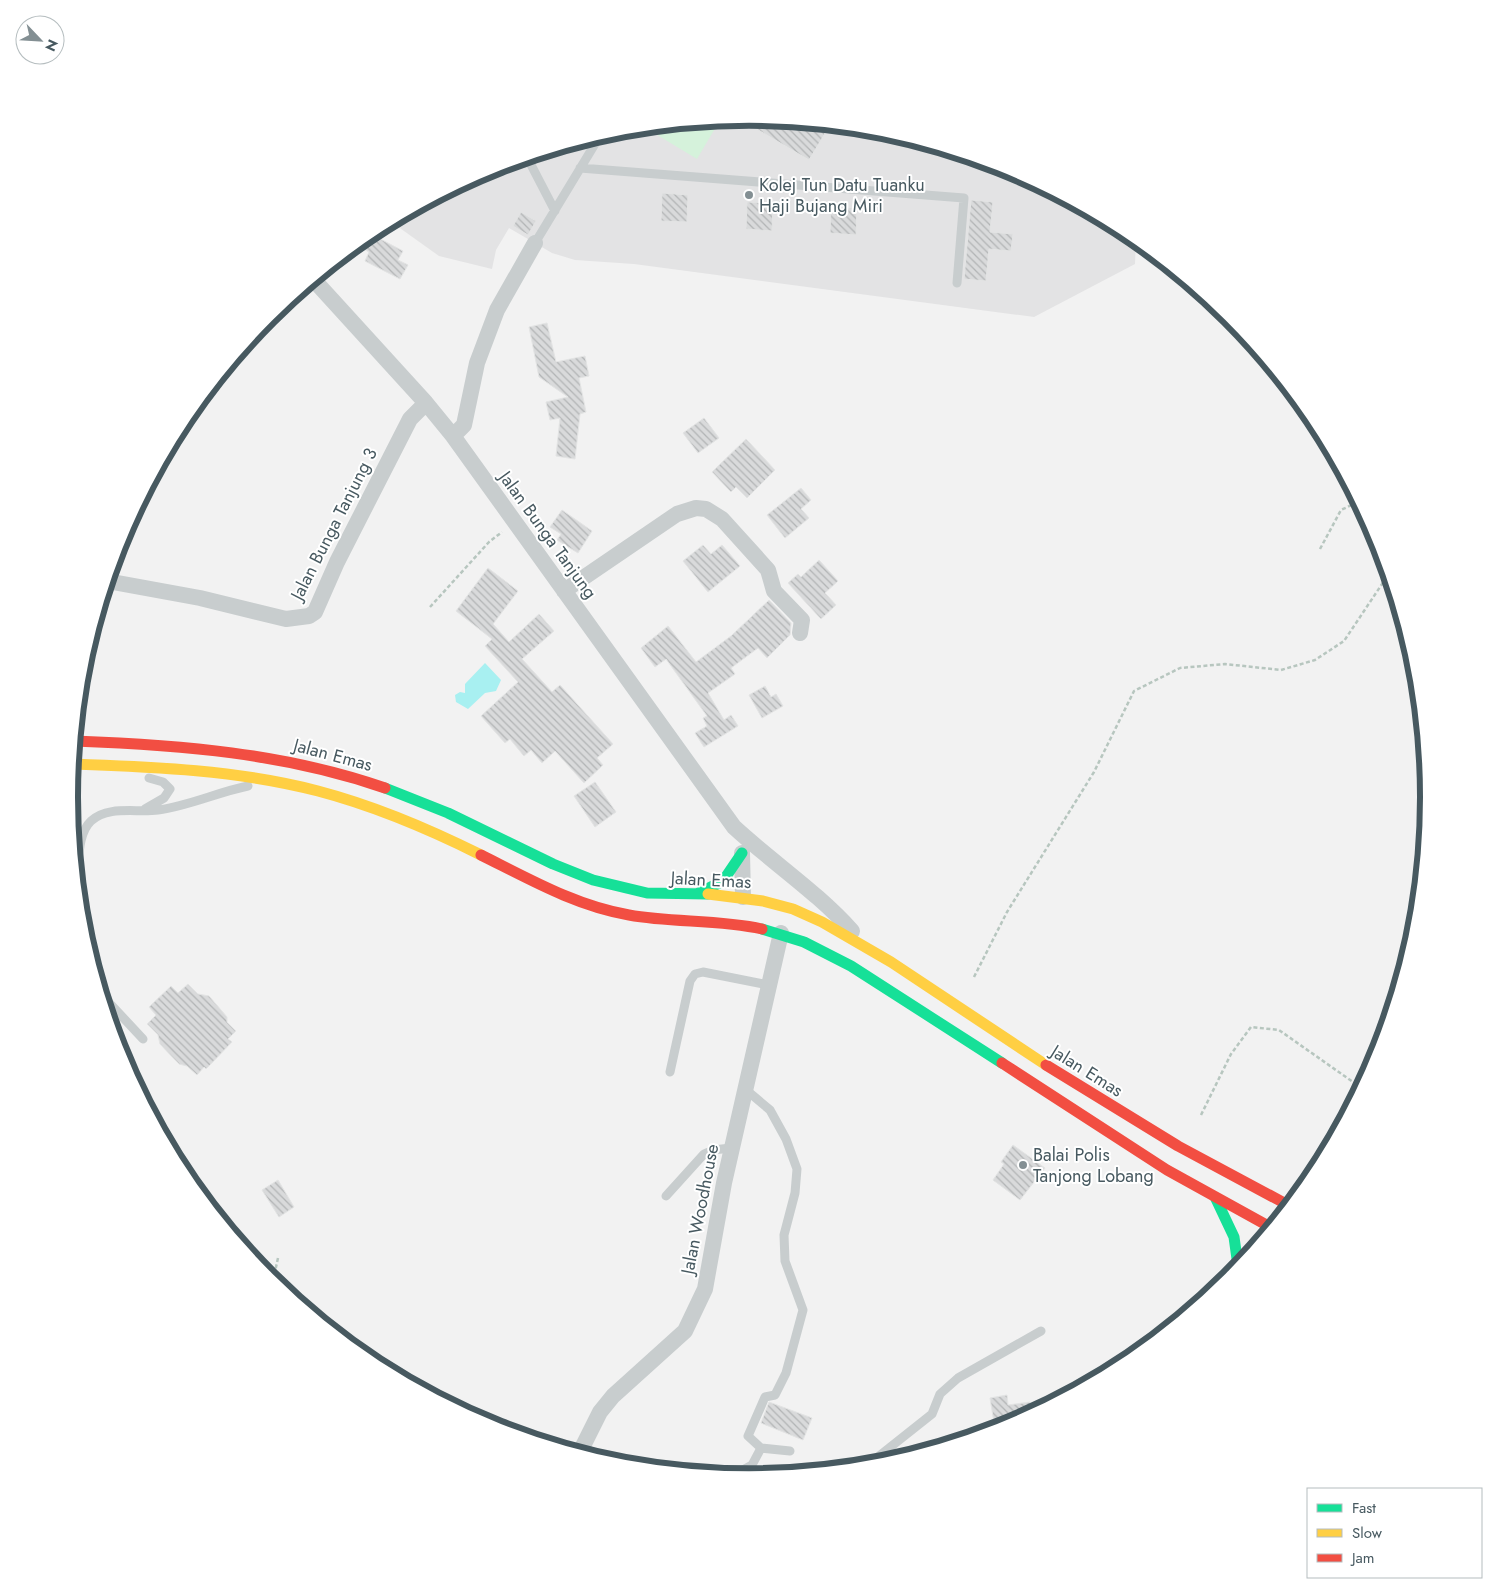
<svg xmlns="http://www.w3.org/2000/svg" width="1497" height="1593" font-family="Jost,sans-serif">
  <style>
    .education { fill: #e3e3e4 }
    .garden { fill: #d5f2db }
    .water { fill: #a8f0f1 }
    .building { fill: url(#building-back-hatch); stroke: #e3e4e4 }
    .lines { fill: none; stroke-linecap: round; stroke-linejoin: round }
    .path { stroke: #b7c6bf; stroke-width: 2.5; stroke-dasharray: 4 2.5; stroke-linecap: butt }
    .lane { stroke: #c8cdce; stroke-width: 9 }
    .street { stroke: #c8cdce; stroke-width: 16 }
    .fast { stroke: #16e098; stroke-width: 11 }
    .slow { stroke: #ffcf43; stroke-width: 11 }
    .jam { stroke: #f24e42; stroke-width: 11 }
    .poi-dot { fill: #838f93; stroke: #fff; stroke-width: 2 }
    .labels { text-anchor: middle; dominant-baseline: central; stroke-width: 4; stroke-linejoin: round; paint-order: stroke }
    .poi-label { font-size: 18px; fill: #475960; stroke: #fff; text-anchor: start }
    .street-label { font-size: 18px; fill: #475960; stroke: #fff }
    .rim { fill: none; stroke: #475960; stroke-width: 6 }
  </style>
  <defs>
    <pattern id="building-back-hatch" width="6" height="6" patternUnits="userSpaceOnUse" patternTransform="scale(1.25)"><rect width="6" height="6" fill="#d9dadb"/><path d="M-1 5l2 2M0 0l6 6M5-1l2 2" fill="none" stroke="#b2b4b5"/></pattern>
  </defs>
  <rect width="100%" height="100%" fill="#f2f2f2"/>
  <!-- education -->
  <path class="education" d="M 749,117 L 881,130 L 1009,169 L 1126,231 L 1136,239 L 1135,264 L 1034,317 L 634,264 L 575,260 L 552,253 L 509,228 L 496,250 L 492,269 L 439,256 L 390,221 L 489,168 L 616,130 Z"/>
  <!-- garden -->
  <path class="garden" d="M 710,121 L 717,125 L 697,159 L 644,127 Z"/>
  <!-- water -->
  <path class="water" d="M 485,663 L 501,680 L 496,691 L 485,693 L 468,709 L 456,702 L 455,695 L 460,692 L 465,693 L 465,684 Z"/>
  <!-- building -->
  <path class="building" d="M 749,117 L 830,125 L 809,160 L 738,118 Z
    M 662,193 L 688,195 L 687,222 L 661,221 Z
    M 971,200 L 993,202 L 990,232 L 1013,234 L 1011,251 L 989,249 L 986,281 L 964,279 Z
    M 747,202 L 773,203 L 772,231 L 746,229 Z
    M 831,206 L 857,208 L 856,235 L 830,233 Z
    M 521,212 L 536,221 L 528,235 L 513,226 Z
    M 369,233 L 403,251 L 398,260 L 408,265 L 400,279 L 365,261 L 369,252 L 355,244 Z
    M 547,323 L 556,362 L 585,356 L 589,376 L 579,378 L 586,412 L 580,414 L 575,459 L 556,456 L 560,418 L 550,420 L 546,402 L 568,397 L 539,377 L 529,327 Z
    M 704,418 L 719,438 L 698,453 L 683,433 Z
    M 746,439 L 775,470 L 747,498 L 736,487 L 731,492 L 712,472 Z
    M 801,488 L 811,500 L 801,509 L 809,518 L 785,538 L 767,515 Z
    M 562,510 L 592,531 L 578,553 L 557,540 L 561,534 L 550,527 Z
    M 703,545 L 711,554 L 722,545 L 740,566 L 708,592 L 683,561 Z
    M 819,560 L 838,581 L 825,593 L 836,605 L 821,619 L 788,583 L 798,574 L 801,577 Z
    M 488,568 L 518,591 L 493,624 L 509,642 L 539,614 L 554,631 L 522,659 L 552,692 L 560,685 L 613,744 L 597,758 L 603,765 L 584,783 L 555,751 L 542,763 L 531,750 L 524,756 L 510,739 L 505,743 L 481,716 L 518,682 L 485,646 L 492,639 L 456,611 Z
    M 769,600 L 791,623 L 790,635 L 767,658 L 758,648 L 731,668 L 735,674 L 708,693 L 724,720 L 731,715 L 738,726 L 704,747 L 695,733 L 707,726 L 703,718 L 707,716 L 666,659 L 655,667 L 641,648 L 668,626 L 696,662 L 731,636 Z
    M 765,686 L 771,697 L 776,694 L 783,706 L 762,718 L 749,695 Z
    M 595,782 L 616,812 L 595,827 L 574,796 Z
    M 188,984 L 198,994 L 209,996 L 227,1017 L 227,1022 L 236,1031 L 228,1039 L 232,1042 L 206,1069 L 204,1067 L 197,1075 L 187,1066 L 179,1064 L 160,1044 L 158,1035 L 147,1024 L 156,1015 L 149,1007 L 171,986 L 178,993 Z
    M 1013,1145 L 1045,1168 L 1020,1200 L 993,1180 L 1004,1164 L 1001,1162 Z
    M 278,1180 L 294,1207 L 279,1217 L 262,1190 Z
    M 1007,1395 L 1008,1405 L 1030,1402 L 1032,1412 L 1008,1425 L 995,1429 L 990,1398 Z
    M 769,1402 L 812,1418 L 803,1440 L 761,1423 Z"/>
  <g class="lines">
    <!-- path -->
    <path class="path" d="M 1320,549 L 1341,510 L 1358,502
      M 430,607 L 489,542 L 502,532
      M 974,977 L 1007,912 L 1094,772 L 1134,691 L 1180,668 L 1225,664 L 1281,670 L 1315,660 L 1344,641 L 1388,575
      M 1201,1115 L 1231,1054 L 1251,1027 L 1279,1030 L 1360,1087
      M 273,1281 L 278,1258"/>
    <!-- lane -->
    <path class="lane" d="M 527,157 L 555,211
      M 580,168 L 964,198 L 957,283
      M 535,243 L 601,134
      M 145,809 L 164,798 L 170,789 L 163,782 L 149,778
      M 77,876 C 79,859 78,833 91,821 C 108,805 137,813 158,810 C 189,806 218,792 248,786
      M 101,994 L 143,1039
      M 670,1072 L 690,981 L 695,974 L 703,972 L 768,985
      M 745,1089 L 770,1110 L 786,1139 L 797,1169 L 795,1193 L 784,1235 L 785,1261 L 803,1310 L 786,1373 L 775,1395 L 765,1397 L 748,1436 L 761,1448 L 790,1451
      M 666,1196 L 704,1154 L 713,1150 L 731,1148
      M 869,1464 L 932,1414 L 940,1394 L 958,1378 L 1041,1331
      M 734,1475 L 752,1465 L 761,1448"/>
    <!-- street -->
    <path class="street" d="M 313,279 L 426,403 L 453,436 L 734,827 C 773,863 817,892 852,931
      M 453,436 L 464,425 L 477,363 L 497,310 L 535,243
      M 107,581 L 200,598 L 286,619 L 309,616 L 315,612 L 337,562 L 410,419 L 426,403
      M 564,591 L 677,514 L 696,508 L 706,509 L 722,519 L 768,570 L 774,591 L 802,620 L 800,633
      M 742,853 L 743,897
      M 580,1452 L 600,1412 L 613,1396 L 685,1331 L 705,1289 L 724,1183 L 781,933"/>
    <!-- fast -->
    <path class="fast" d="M 385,788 L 448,813 L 553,864 L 593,880 L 647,893 L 708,894
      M 697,894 L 723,881 L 742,853
      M 762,929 L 804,942 L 851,966 L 1002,1063
      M 1216,1199 L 1234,1237 L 1238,1266"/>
    <!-- slow -->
    <path class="slow" d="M 72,764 C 154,767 238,770 318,791 C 375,806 429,829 481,855
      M 708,894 L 763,901 L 793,909 L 822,922 L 891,962 L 1046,1065"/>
    <!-- jam -->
    <path class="jam" d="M 74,741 C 181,745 284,753 385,788
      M 481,855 C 529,879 576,906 629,915 C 673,923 718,919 762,929
      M 1002,1063 L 1167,1170 L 1270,1227
      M 1046,1065 L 1178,1146 L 1288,1205"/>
  </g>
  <!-- markers -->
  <g class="poi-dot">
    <circle cx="749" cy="195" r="5"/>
    <circle cx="1023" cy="1165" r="5"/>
  </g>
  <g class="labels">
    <!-- poi labels -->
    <g class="poi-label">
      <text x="759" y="185">Kolej Tun Datu Tuanku<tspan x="759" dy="21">Haji Bujang Miri</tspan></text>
      <text x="1033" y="1155">Balai Polis<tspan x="1033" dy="21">Tanjong Lobang</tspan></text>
    </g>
    <!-- street labels -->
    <g class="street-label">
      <text transform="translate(334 524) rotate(-63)">Jalan Bunga Tanjung 3</text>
      <text transform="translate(548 535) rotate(54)">Jalan Bunga Tanjung</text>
      <text transform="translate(333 755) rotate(15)">Jalan Emas</text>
      <text transform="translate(711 880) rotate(3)">Jalan Emas</text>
      <text transform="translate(1087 1071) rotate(32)">Jalan Emas</text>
      <text transform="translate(700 1209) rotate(-79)">Jalan Woodhouse</text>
    </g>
  </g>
  <!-- crop -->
  <path d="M0 0H1497V1593H0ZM78 797a671 671 0 1 1 1342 0a671 671 0 1 1-1342 0Z" fill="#fff" fill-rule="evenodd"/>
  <path class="rim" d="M78 797a671 671 0 1 1 1342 0a671 671 0 1 1-1342 0Z"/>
  <!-- legend -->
  <rect x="1307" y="1488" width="175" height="90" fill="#ffffff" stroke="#b5bdbf"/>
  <rect x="1317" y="1504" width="25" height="8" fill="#16e098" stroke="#b5bdbf"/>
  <text x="1352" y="1513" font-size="15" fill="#475960">Fast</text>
  <rect x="1317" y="1529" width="25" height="8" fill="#ffcf43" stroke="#b5bdbf"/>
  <text x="1352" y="1538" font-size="15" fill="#475960">Slow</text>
  <rect x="1317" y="1554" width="25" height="8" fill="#f24e42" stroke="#b5bdbf"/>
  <text x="1352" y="1563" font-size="15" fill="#475960">Jam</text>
  <!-- north arrow -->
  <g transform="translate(40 40) rotate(115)"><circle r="24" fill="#ffffff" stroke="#b5bdbf"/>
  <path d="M0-4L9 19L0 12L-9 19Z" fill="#838f93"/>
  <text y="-8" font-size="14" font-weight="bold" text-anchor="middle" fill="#475960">N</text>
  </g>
</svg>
